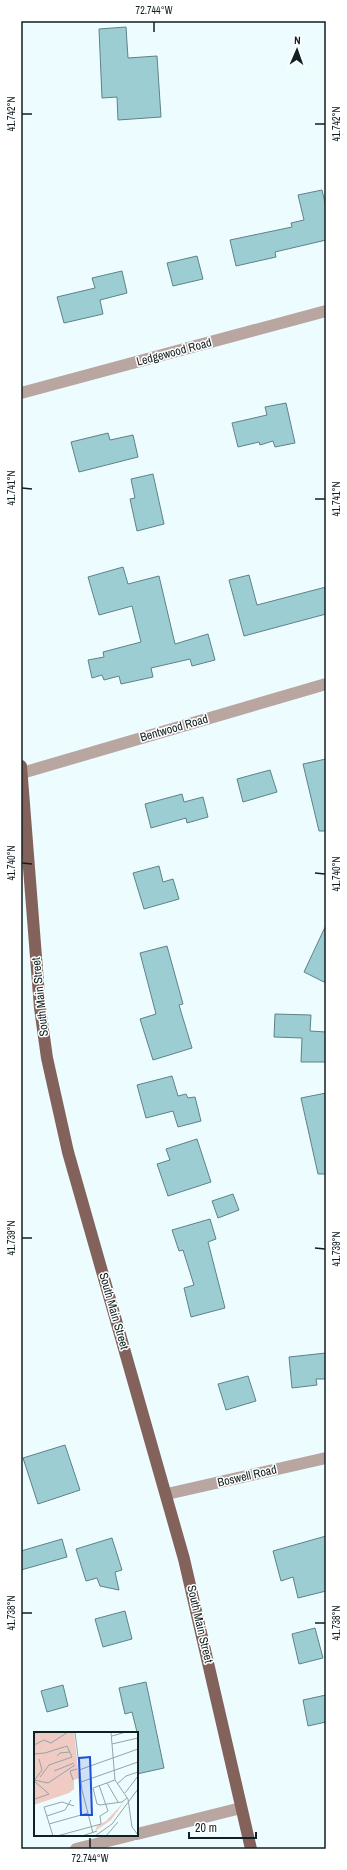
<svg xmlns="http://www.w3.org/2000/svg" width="347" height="1870" font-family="'Archivo Narrow',sans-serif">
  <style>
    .building { fill: #9ccdd3; stroke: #5e8287 }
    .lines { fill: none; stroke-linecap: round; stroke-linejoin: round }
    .minor { stroke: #b9a6a1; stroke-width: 12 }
    .major { stroke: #82625a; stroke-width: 12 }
    .ticks { fill: none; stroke: #101f21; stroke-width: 1.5 }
    .labels { text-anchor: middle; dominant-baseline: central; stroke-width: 3; stroke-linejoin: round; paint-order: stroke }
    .street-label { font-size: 12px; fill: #101f21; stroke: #fff }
    .inset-road { fill: none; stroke: #95a4a6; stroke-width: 1 }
    .view { fill: #1d4ed8; fill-opacity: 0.15; stroke: #1d4ed8; stroke-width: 2 }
    .inset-edge { fill: none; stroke: #101f21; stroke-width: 2 }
    .neatline { fill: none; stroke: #101f21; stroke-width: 1.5 }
    .ticks-label { font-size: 10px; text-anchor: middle; fill: #101f21 }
  </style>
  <rect width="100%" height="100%" fill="#edfcfe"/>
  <!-- building -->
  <path class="building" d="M 126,27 L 128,58 L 157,56 L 161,117 L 118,120 L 117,97 L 102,98 L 99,29 Z
    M 322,190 L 326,207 L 326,240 L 275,252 L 276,257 L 236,266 L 230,240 L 292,227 L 291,223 L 304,220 L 298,195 Z
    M 197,256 L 203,279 L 173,286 L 167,263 Z
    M 122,271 L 127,293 L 100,300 L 103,314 L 64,323 L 57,297 L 95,288 L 92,278 Z
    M 286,403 L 295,443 L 275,447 L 273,441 L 260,445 L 259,442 L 238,447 L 232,423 L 267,415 L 265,407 Z
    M 108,433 L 110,440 L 133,435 L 138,457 L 79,472 L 71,442 Z
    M 153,474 L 164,524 L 137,531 L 130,499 L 135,498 L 131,479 Z
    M 123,567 L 128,584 L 159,576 L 175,644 L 208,634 L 215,660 L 192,666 L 190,659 L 151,668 L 153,677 L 121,684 L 119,676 L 104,680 L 102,675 L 92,678 L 88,660 L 104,657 L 103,652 L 141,642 L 132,606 L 99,615 L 88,577 Z
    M 249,575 L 257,605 L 326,587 L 326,614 L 244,636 L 229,580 Z
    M 326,759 L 326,831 L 319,831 L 303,764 Z
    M 270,770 L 277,792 L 243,802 L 237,779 Z
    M 182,794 L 184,802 L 203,797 L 208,817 L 187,823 L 186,818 L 151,828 L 145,804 Z
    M 159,866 L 163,882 L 173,879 L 179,899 L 144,909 L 133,873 Z
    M 326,925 L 326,983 L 304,972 Z
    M 167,946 L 183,1004 L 179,1005 L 192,1048 L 153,1060 L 140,1019 L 156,1014 L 140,953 Z
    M 275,1014 L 311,1015 L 310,1031 L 326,1032 L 326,1062 L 301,1062 L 302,1038 L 274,1037 Z
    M 172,1076 L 178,1096 L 186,1094 L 188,1098 L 195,1097 L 201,1121 L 178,1127 L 173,1111 L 146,1118 L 137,1085 Z
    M 326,1093 L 326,1174 L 318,1174 L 301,1098 Z
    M 197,1139 L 211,1182 L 168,1196 L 157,1164 L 170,1160 L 166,1149 Z
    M 233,1194 L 239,1210 L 218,1218 L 212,1201 Z
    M 210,1219 L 216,1239 L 208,1242 L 225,1308 L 191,1317 L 184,1288 L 194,1285 L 183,1250 L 179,1251 L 172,1230 Z
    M 326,1353 L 326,1379 L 316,1379 L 317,1385 L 292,1388 L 289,1357 Z
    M 248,1376 L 256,1401 L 226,1410 L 218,1384 Z
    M 65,1445 L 80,1490 L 38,1504 L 23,1458 Z
    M 326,1536 L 326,1591 L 298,1598 L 293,1577 L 281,1581 L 273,1551 Z
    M 112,1538 L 122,1570 L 115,1572 L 119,1590 L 100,1586 L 97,1578 L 86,1581 L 76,1549 Z
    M 62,1539 L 67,1557 L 21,1570 L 21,1551 Z
    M 125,1611 L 132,1639 L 103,1647 L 95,1619 Z
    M 315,1628 L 323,1658 L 299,1664 L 292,1634 Z
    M 146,1682 L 164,1768 L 137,1774 L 137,1732 L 132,1712 L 125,1714 L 119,1688 Z
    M 63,1685 L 68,1706 L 47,1712 L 41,1691 Z
    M 326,1695 L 326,1722 L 308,1726 L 303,1700 Z"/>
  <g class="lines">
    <!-- minor -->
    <path class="minor" d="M 21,393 L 326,311
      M 22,773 L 326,684
      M 167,1494 L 326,1458
      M 137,1834 L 241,1808
      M 76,1849 L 132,1835"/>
    <!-- major -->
    <path class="major" d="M 21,766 L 40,1008 L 47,1058 L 68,1152 L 184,1559 L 251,1849"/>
  </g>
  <!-- ticks -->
  <path class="ticks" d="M 154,32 L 154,22M 22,114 L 32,114M 315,124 L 325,124M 22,488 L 32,489M 315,499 L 325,499M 22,863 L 32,864M 315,873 L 325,874M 22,1238 L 32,1238M 315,1248 L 325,1249M 22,1613 L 32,1613M 315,1623 L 325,1623M 90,1848 L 90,1838"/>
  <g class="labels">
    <!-- street labels -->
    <g class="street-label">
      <text transform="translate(174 352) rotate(-15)">Ledgewood Road</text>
      <text transform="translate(174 728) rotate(-16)">Bentwood Road</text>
      <text transform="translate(40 997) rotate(-96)">South Main Street</text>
      <text transform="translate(114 1311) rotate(74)">South Main Street</text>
      <text transform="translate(247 1476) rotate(-13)">Boswell Road</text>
      <text transform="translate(200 1624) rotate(77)">South Main Street</text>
    </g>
  </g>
  <!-- overview -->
  <g transform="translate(34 1732)">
    <rect width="104" height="104" fill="#edfcfe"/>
    <path d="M 0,0 L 40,0 L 45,46 L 40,48 L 40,57 L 35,61 L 0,73 ZM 90,70 L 77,88 L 61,99 L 63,94 L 72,89 Z" fill="#efcbc3"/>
    <path class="inset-road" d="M 41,0 L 48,58 L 59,101M 77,0 L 81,48 L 94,67 L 98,95 L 104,103M 0,1 L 12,0M 78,4 L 92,0M 78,12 L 104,6M 0,13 L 10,8 L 17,11 L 34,0M 0,22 L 11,21 L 33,14 L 38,25 L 15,33 L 6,45M 23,24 L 26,21 L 36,20M 45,38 L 104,17M 20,39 L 40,31M 0,48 L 14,51 L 41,33M 39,48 L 36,39 L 43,37M 81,48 L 59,56 L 63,72 L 66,73 L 88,70 L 93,66M 0,49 L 15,62 L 1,67M 0,49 L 8,38 L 5,27M 47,50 L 104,30M 73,51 L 84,70M 83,52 L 92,44 L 104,40M 91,61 L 104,44M 13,84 L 31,78 L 37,68M 15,92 L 54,81M 19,104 L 10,75 L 28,70 L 40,74M 23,104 L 67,92 L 66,84 L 74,79 L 65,53M 48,104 L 63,99M 61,104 L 78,92 L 104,57M 72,104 L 84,90"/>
    <path class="view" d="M 56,25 L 58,83 L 47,83 L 45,26 Z"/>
    <rect width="104" height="104" class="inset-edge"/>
  </g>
  <!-- border -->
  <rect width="347" height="1870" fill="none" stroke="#ffffff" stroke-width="44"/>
  <!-- north arrow -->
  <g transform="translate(297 50) rotate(2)" stroke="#ffffff" stroke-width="3" paint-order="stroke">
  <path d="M0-3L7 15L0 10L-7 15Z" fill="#101f21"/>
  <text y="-6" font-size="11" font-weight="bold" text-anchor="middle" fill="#101f21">N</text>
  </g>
  <!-- scale -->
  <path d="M189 1832v6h67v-6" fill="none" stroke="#101f21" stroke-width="2"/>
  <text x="195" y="1832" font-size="12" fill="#101f21" stroke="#ffffff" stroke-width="3" paint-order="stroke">20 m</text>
  <rect x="22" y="22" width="303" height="1826" class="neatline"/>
  <g class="ticks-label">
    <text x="154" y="14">72.744°W</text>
    <text transform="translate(11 114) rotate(-90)" y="4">41.742°N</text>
    <text transform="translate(336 124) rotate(-90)" y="4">41.742°N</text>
    <text transform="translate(11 488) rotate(-90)" y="4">41.741°N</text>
    <text transform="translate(336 499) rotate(-90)" y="4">41.741°N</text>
    <text transform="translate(11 863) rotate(-90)" y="4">41.740°N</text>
    <text transform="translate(336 874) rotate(-90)" y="4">41.740°N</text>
    <text transform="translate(11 1238) rotate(-90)" y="4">41.739°N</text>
    <text transform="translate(336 1249) rotate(-90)" y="4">41.739°N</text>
    <text transform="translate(11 1613) rotate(-90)" y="4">41.738°N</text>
    <text transform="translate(336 1623) rotate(-90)" y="4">41.738°N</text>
    <text x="90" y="1862">72.744°W</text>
  </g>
</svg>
